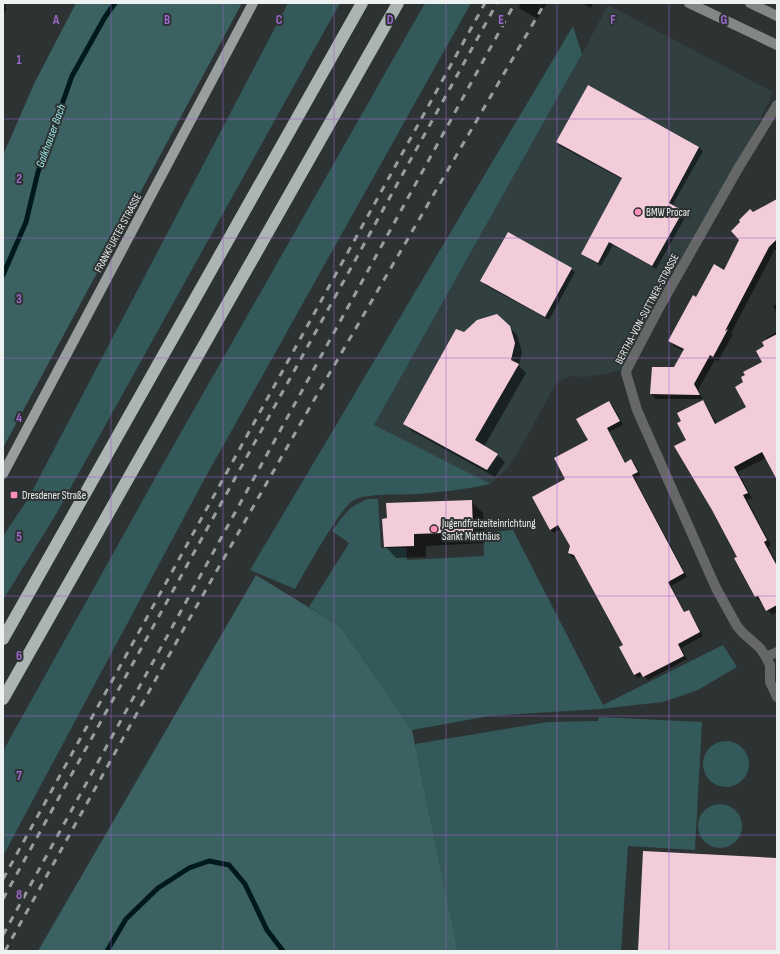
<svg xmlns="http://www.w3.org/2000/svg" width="780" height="954" font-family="'Sofia Sans Condensed',sans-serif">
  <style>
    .built { fill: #323f40 }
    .green { fill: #33595a }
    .forest { fill: #3b6163 }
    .shadow { fill: #0007 }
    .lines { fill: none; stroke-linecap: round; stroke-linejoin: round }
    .stream { stroke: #001a1b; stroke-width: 5 }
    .building { fill: #f2cdd9 }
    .street { stroke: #666868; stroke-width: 10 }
    .secondary { stroke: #838787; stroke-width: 10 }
    .primary { stroke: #999e9f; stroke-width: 10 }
    .highway { stroke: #adb4b4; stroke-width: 12 }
    .rail { stroke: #999d9d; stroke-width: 3; stroke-dasharray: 7 7; stroke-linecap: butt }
    .grid { fill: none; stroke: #9e67ce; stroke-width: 1; stroke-opacity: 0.55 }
    .poi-dot { fill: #ff8eba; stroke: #2d3232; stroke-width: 1.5 }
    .labels { text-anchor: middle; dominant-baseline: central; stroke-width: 4; stroke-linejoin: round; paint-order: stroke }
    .poi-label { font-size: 11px; fill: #eef1f1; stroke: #2d3232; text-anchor: start }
    .street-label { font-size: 11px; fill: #eef1f1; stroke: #2d3232 }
    .water-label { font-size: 12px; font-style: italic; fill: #9de8ea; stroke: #2d3232 }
    .grid-label { font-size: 13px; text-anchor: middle; font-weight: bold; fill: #9e67ce; stroke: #2d3232; stroke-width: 4; stroke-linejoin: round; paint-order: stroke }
  </style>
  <rect width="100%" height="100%" fill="#2d3232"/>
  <!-- built -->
  <path class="built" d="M 608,5 L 773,92 L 750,141 L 625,369 L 611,373 L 585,377 L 571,376 L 561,380 L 554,387 L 520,449 L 507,469 L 491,484 L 374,425 L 582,54 Z"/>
  <!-- green -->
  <path class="green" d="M 288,3 L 340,3 L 55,516 L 3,600 L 3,536 L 28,499 Z
    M 425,3 L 471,3 L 204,480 L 3,856 L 3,751 L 163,464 Z
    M 573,26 L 582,54 L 374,425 L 491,484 C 466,489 443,492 418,494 C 402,495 367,493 354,500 C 341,506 305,572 295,589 L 250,570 Z
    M 368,499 L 378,499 L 381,548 L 406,548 L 407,560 L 484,556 L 483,533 L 513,530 L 603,705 L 723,645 L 737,667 L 698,690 L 663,702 L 600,709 L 490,716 L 412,730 L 341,627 L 309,607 L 349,543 L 332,531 C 345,514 347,507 368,499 Z
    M 599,717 L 702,722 L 695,850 L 628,846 L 621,951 L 458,951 L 415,744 L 548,722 L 598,721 Z
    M703 764a23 23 0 1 1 46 0a23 23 0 1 1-46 0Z
    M698 826a22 22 0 1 1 44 0a22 22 0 1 1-44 0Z"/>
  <!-- forest -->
  <path class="forest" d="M 76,3 L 242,3 L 3,448 L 3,155 L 35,82 Z
    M 256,575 L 341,627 L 412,730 L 458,951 L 38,951 Z"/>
  <!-- shadow -->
  <path class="shadow" d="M 3,3 L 7,3 L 5,6 L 7,9 L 3,14 Z
    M 521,3 L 547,3 L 538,19 L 522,10 L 519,7 Z
    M 582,3 L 593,3 L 591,8 Z
    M 588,86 L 699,147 L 703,151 L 672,206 L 686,216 L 656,269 L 613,245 L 601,266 L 586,257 L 582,253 L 622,179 L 560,146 L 557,142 Z
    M 777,200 L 777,248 L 774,251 L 731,333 L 733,334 L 718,361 L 715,360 L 698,390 L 703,399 L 656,399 L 651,394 L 653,368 L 675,368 L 684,351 L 674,346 L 670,341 L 696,298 L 724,271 L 753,214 Z
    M 571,269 L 575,272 L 549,320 L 485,285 L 482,281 Z
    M 777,304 L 777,314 L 773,306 Z
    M 497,315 L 517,335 L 522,352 L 519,366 L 526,373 L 484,447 L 497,455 L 505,462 L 495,477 L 412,431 L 404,423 L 464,333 Z
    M 777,332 L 777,478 L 766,458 L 738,472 L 752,498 L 747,500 L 771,545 L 768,547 L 777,563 L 777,612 L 772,615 L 756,597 L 736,559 L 738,557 L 687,440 L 682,421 L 702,402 L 707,407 L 717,424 L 747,408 L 744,382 L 763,362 L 767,340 L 766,338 Z
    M 609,403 L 613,406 L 623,425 L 609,432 L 626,463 L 631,461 L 635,464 L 641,476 L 635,479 L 687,577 L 671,586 L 685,613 L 688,611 L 692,615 L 703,636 L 681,648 L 687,659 L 648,680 L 643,675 L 638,678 L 634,674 L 625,645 L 577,558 L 572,557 L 569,553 L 571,546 L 561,529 L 554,533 L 550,529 L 567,479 Z
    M 471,501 L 483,513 L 485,543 L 426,546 L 426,557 L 396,558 L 385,546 Z"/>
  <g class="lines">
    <!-- stream -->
    <path class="stream" d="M 3,275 L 26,222 L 38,172 L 72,76 L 105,17 L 115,3
      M 107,951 L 126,919 L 158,888 L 189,868 L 209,861 L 229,865 L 245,884 L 267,930 L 283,951"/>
  </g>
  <!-- building -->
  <path class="building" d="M 588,85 L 699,147 L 669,203 L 683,211 L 652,266 L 609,242 L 598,263 L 581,254 L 622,178 L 556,142 Z
    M 777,199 L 777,239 L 769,247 L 725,331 L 728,329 L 713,357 L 710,355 L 694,384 L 700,395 L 650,394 L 652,367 L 674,367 L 684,349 L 668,341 L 693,295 L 696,297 L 714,264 L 724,270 L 739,240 L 731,231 L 740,222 L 739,220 L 750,209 L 753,212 Z
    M 508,232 L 572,268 L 545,317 L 480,281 Z
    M 497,314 L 510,326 L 515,343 L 511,360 L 519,364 L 475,440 L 498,454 L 487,470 L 403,424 L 456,329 L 464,332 L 477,320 Z
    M 777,334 L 777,480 L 762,452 L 734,467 L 748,493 L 743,495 L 767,540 L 764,542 L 777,566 L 777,605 L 766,611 L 758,596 L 755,597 L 734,558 L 737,557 L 712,510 L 674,446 L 686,440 L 677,423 L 681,421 L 677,413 L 703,400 L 715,424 L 746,407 L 735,387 L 743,382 L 741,377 L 745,375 L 743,372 L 762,362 L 756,351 L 764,346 L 762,342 Z
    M 609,401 L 620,421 L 607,428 L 625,463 L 631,459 L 638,472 L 632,475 L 684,573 L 668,582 L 684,612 L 689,610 L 700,632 L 678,644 L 684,656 L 643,677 L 640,672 L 634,675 L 619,647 L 623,645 L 574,555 L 568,553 L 570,546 L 558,525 L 550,530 L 532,497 L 565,479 L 554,458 L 588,440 L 576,419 Z
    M 472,500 L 473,532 L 414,534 L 414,546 L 384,547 L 382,519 L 387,518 L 386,503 Z
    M 643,851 L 777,858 L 777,951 L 638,951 Z"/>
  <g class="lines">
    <!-- street -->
    <path class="street" d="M 777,652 L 766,657 L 770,665 L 770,682 L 777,697
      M 766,657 L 760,648 L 743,633 L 737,626 L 716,588 L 637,410 L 626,373 L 627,369 L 659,308 L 739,167 L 777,105"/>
    <!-- secondary -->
    <path class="secondary" d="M 689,3 L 777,45
      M 750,3 L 777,16"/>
    <!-- primary -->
    <path class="primary" d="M 3,474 L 253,3"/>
    <!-- highway -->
    <path class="highway" d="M 3,639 L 362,3
      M 3,699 L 398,3"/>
    <!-- rail -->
    <path class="rail" d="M 3,879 L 485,3
      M 3,899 L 497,3
      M 3,935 L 515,3
      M 5,951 L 187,623 L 310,407 L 545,3"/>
  </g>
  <!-- grid -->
  <path class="grid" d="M 111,3 L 111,951M 223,3 L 223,951M 334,3 L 334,951M 446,3 L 446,951M 557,3 L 557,951M 669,3 L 669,951M 3,119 L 777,119M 3,238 L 777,238M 3,358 L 777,358M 3,477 L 777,477M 3,596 L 777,596M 3,716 L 777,716M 3,835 L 777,835"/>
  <!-- markers -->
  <g class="poi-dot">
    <circle cx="638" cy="212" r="4"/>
    <rect x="10" y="491" width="8" height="8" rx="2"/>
    <circle cx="434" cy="529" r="4"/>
  </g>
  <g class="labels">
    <!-- poi labels -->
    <g class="poi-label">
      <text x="646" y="212">BMW Procar</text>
      <text x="22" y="495">Dresdener Straße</text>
      <text x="442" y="523">Jugendfreizeiteinrichtung<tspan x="442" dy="13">Sankt Matthäus</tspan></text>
    </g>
    <!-- street labels -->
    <g class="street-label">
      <text transform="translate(118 233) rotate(-62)">FRANKFURTER STRASSE</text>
      <text transform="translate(647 309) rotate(-62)">BERTHA-VON-SUTTNER-STRASSE</text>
    </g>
    <!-- water labels -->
    <g class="water-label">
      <text transform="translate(51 136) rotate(-70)">Galkhauser Bach</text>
    </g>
  </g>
  <g class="grid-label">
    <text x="56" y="24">A</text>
    <text x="167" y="24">B</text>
    <text x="279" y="24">C</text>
    <text x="390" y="24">D</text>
    <text x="501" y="24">E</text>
    <text x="613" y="24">F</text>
    <text x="724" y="24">G</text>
    <text x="19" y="64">1</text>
    <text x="19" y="183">2</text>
    <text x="19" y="303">3</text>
    <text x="19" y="422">4</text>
    <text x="19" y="541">5</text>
    <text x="19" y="660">6</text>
    <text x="19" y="780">7</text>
    <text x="19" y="899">8</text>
  </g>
  <!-- border -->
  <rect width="780" height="954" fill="none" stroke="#eef1f1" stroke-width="8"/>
</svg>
